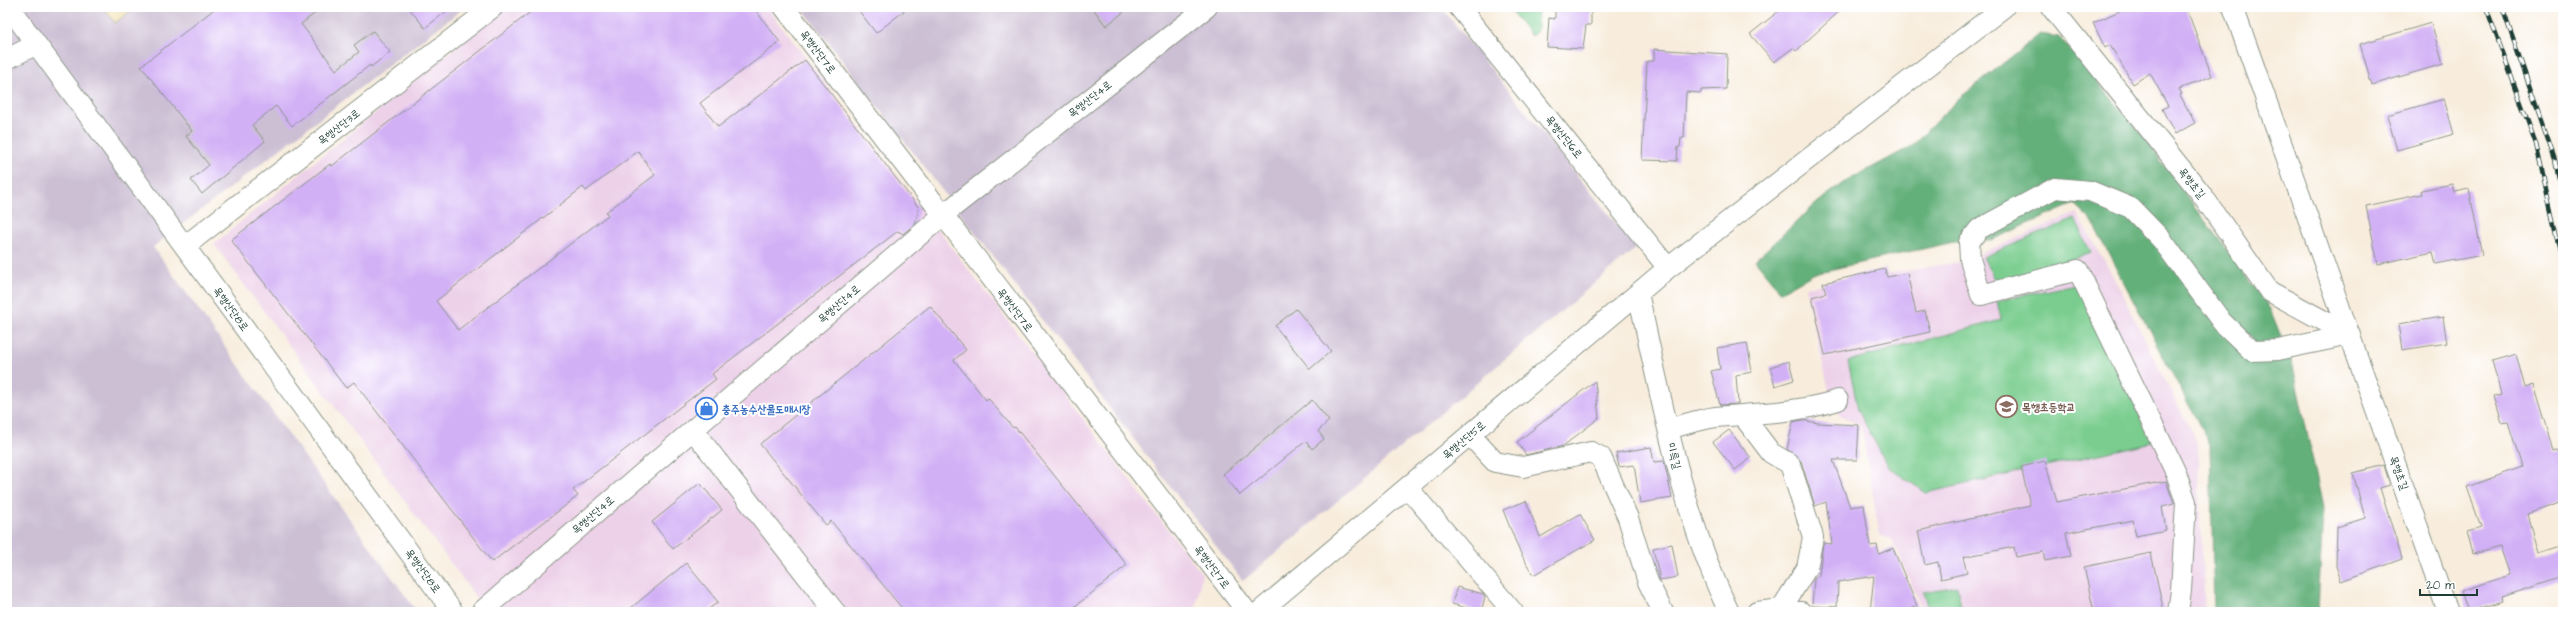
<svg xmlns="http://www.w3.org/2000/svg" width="2570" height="619" font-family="'Architects Daughter','Poor Story',sans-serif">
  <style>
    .built { fill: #edd1e9 }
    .industrial { fill: #ccbfd4 }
    .green { fill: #7acd8f; stroke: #4c8562 }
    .forest { fill: #63b07a; stroke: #417657 }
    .sand { fill: #eeda9e; stroke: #868c69 }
    .building { fill: #d1b0f5; fill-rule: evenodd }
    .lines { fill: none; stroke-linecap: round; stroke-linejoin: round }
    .minor-casing { stroke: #8c9588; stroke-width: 22 }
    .minor { stroke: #fff; stroke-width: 20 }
    .rail-casing { stroke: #1f3d34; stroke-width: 4.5 }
    .rail { stroke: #fff; stroke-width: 3; stroke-dasharray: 9; stroke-linecap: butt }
    .labels { text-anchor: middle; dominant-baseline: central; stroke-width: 4; stroke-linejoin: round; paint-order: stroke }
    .street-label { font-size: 11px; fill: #1f3d34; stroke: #fff }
    .education-label { font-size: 11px; font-weight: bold; fill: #785e54; stroke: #fff; text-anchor: start }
    .shop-label { font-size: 11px; font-weight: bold; fill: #366cbe; stroke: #fff; text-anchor: start }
  </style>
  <rect width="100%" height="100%" fill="#fff"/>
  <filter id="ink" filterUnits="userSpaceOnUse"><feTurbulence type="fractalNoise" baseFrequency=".025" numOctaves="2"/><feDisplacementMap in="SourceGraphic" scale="8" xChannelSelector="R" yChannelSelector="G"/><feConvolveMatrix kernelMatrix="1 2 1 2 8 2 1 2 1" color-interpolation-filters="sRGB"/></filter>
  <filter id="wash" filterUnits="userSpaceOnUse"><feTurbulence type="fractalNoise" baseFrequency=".012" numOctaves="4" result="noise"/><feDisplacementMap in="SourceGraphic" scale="16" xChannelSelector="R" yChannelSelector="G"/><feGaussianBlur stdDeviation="0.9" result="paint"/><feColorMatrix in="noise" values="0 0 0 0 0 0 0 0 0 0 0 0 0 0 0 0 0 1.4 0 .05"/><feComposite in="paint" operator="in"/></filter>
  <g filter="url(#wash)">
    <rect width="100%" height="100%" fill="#f8eddd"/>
    <!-- built -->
    <path class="built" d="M 505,7 L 767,7 L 1202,574 L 1195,612 L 487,612 L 214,244 Z
      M 2077,213 L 2113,276 L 2197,443 L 2205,612 L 1923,612 L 1892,539 L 1880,536 L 1861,425 L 1838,414 L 1831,399 L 1805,287 L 1960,262 Z"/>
    <!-- industrial -->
    <path class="industrial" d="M 7,7 L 465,7 L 153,247 L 417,612 L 7,612 Z
      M 801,7 L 1441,7 L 1636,248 L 1243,581 Z"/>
    <!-- green -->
    <path class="green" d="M 1508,7 L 1538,7 L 1537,31 L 1531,36 Z
      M 2075,219 L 2091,253 L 1996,283 L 1983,257 Z
      M 2076,284 L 2153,442 L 1926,493 L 1888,467 L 1858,410 L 1848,361 L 2001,320 L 1997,301 Z
      M 1957,586 L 1962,612 L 1929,612 L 1923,592 Z"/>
    <!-- forest -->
    <path class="forest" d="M 2040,34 L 2059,37 L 2136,127 L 2270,309 L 2293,366 L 2323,508 L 2318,612 L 2214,612 L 2210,445 L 2091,220 L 2074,204 L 1991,240 L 1954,242 L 1815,273 L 1781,292 L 1755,260 L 1817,203 L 1843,183 L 1912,146 L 1957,100 Z"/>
    <!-- sand -->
    <path class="sand" d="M 103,7 L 136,7 L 115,23 Z"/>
    <g id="blocks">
      <!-- building -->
      <path class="building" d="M 217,7 L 323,7 L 301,24 L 336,70 L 359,52 L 354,45 L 373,31 L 390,52 L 371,67 L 370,65 L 292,126 L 276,106 L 252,125 L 265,141 L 202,194 L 191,180 L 209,165 L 186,136 L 192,131 L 141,66 Z
        M 408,7 L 452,7 L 425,28 Z
        M 537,7 L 753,7 L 780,42 L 700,103 L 718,127 L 805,60 L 919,208 L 915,224 L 903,234 L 898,231 L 712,374 L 716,379 L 573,490 L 578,496 L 492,562 L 354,382 L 346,388 L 231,240 L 330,164 L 332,166 ZM 638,151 L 655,175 L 606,212 L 608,215 L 458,330 L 436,301 L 583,187 L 586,191 Z
        M 856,7 L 909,7 L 876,33 Z
        M 1092,7 L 1130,7 L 1106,26 Z
        M 1555,7 L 1591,7 L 1591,25 L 1586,25 L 1583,49 L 1547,47 L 1549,18 L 1555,19 Z
        M 1784,7 L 1844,7 L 1796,51 L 1793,48 L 1774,62 L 1750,34 Z
        M 2128,7 L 2186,7 L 2212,76 L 2179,89 L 2182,94 L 2180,95 L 2195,123 L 2175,134 L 2162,109 L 2168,106 L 2150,73 L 2133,84 L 2110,45 L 2105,48 L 2093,23 Z
        M 2431,23 L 2443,64 L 2372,85 L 2360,44 Z
        M 1654,49 L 1727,54 L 1726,89 L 1701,90 L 1701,93 L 1686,92 L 1684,138 L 1681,138 L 1680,147 L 1678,147 L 1677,161 L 1642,160 L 1647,61 L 1654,61 Z
        M 2444,99 L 2454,134 L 2397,150 L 2387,115 Z
        M 2452,184 L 2454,192 L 2469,189 L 2482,255 L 2436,264 L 2433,252 L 2378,264 L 2366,206 L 2422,194 L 2421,190 Z
        M 1885,269 L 1887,277 L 1907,273 L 1916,313 L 1925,311 L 1930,332 L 1825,355 L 1812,297 L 1826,293 L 1823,283 Z
        M 930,306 L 966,350 L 954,360 L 986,400 L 988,398 L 1013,428 L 1015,427 L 1127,565 L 1068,612 L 905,612 L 831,521 L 826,525 L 760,444 Z
        M 1296,309 L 1331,351 L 1310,369 L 1275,326 Z
        M 2443,317 L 2447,343 L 2402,350 L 2398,324 Z
        M 1747,343 L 1752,372 L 1736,375 L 1738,404 L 1720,405 L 1711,371 L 1720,369 L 1717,348 Z
        M 2516,354 L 2525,388 L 2534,385 L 2554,451 L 2563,448 L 2563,502 L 2527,514 L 2538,553 L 2563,545 L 2563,577 L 2502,597 L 2503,601 L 2468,612 L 2461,591 L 2510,575 L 2500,547 L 2473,554 L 2467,531 L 2481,527 L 2467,487 L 2522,467 L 2508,422 L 2502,423 L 2494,396 L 2501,394 L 2492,361 Z
        M 1789,361 L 1794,380 L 1775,386 L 1770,367 Z
        M 1595,381 L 1599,418 L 1563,446 L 1526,455 L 1517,442 Z
        M 1312,400 L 1329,421 L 1318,431 L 1324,439 L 1312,449 L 1306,441 L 1240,495 L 1223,474 Z
        M 1802,420 L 1818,423 L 1859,425 L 1857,460 L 1833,460 L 1850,507 L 1864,505 L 1870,546 L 1877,545 L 1879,554 L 1893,548 L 1917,606 L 1903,612 L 1870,612 L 1874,576 L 1838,582 L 1837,607 L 1812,606 L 1814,579 L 1819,575 L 1823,543 L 1832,544 L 1826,502 L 1815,506 L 1801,461 L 1787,449 L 1793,422 Z
        M 1729,430 L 1751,458 L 1735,470 L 1713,442 Z
        M 1651,447 L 1654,462 L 1664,461 L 1672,498 L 1640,503 L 1634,465 L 1619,467 L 1616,453 Z
        M 2045,461 L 2057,502 L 2166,481 L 2174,504 L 2162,507 L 2166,530 L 2136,536 L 2133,520 L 2066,533 L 2071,556 L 2045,561 L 2043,552 L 2016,557 L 2014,547 L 1963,557 L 1967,573 L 1941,579 L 1938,562 L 1925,565 L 1918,531 L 2030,505 L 2021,467 Z
        M 2384,465 L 2390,485 L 2380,488 L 2402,559 L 2341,581 L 2336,566 L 2337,527 L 2365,518 L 2353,473 Z
        M 700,483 L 722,510 L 673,549 L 652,522 Z
        M 1526,501 L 1540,537 L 1580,514 L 1595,540 L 1533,575 L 1519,550 L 1503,510 Z
        M 1672,544 L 1678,577 L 1660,580 L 1653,548 Z
        M 2151,553 L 2164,612 L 2094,612 L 2084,567 Z
        M 686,563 L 718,602 L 705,612 L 626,612 Z
        M 1457,587 L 1483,594 L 1485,597 L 1481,612 L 1452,604 Z"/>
    </g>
  </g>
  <g filter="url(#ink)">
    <use href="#blocks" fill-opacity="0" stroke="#8c9588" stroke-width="1"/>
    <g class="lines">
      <defs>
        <path id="minor" d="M 9,7 L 453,612
          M 784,7 L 1247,612
          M 1459,7 L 1668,268
          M 2051,7 L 2200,192 L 2269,291 L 2350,335
          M 2233,7 L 2448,612
          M 7,59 L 35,45
          M 185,246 L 493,7
          M 1638,293 C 1662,401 1681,512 1729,612
          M 1743,416 L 1771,453 L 1790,464 L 1813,537 L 1807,568 L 1781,609
          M 1668,429 C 1683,425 1700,419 1716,417 C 1758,413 1797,413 1838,400
          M 693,430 L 835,612
          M 1470,435 L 1495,462 L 1523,467 L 1591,452 L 1601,457 L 1628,518 L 1648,582 L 1663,612
          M 1408,488 L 1513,612
          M 481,612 L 943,215 L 1207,7
          M 1259,612 L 1668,268 L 2004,7
          M 1757,612 L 1781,609 L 1801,612
          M 2178,612 L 2181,591 L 2186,502 L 2176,473 L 2078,270 L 1981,295 L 1970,259 L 1969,242 L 1979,229 L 2055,188 L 2090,191 L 2131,208 L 2162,240 L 2222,322 L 2252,351 L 2278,350 L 2350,335"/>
      </defs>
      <!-- minor casing -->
      <use href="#minor" class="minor-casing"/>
      <!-- minor -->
      <use href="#minor" class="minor"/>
      <defs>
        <path id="rail" d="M 2486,7 L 2536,144 L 2563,265
          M 2502,7 L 2555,160 L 2563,199"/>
      </defs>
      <!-- rail casing -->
      <use href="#rail" class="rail-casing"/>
      <!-- rail -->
      <use href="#rail" class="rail"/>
    </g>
  </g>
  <!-- icons -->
  <defs>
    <symbol id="school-ring" viewBox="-11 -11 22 22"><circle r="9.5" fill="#fff" stroke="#8d6e63" stroke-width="1.5"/><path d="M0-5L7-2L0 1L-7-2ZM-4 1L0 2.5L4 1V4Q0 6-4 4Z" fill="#8d6e63"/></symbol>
    <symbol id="shop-ring" viewBox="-11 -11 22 22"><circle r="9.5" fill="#fff" stroke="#3f7fe0" stroke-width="1.5"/><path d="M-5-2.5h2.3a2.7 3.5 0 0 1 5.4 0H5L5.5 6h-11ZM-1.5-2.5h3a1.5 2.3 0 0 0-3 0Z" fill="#3f7fe0"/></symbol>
  </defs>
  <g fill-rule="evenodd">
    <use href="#school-ring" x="1994" y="394" width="25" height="25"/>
    <use href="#shop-ring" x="694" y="396" width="25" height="25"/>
  </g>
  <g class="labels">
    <!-- street labels -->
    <g class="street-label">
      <text transform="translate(818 52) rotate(53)">목행산단7로</text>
      <text transform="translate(1090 99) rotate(-38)">목행산단4로</text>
      <text transform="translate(339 127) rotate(-38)">목행산단3로</text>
      <text transform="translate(1564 137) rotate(51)">목행산단6로</text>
      <text transform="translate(2192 183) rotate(52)">목행초길</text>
      <text transform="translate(839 304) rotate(-41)">목행산단4로</text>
      <text transform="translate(231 309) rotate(54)">목행산단8로</text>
      <text transform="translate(1015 310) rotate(53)">목행산단7로</text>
      <text transform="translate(1464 440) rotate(-40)">목행산단5로</text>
      <text transform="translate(1674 456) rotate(75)">미륵길</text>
      <text transform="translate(2399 473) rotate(70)">목행초길</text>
      <text transform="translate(593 515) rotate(-41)">목행산단4로</text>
      <text transform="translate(1212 567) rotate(53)">목행산단7로</text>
      <text transform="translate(423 571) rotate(54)">목행산단8로</text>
    </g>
    <!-- education labels -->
    <g class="education-label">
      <text x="2022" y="407">목행초등학교</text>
    </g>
    <!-- shop labels -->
    <g class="shop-label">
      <text x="722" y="409">충주농수산물도매시장</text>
    </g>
  </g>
  <!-- margin -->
  <rect width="2570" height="619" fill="none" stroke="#fff" stroke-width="24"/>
  <!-- scale -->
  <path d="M2420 589v6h57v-6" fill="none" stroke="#1f3d34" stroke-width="2"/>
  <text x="2426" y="589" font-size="12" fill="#1f3d34" stroke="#ffffff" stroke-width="3" paint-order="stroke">20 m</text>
</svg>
